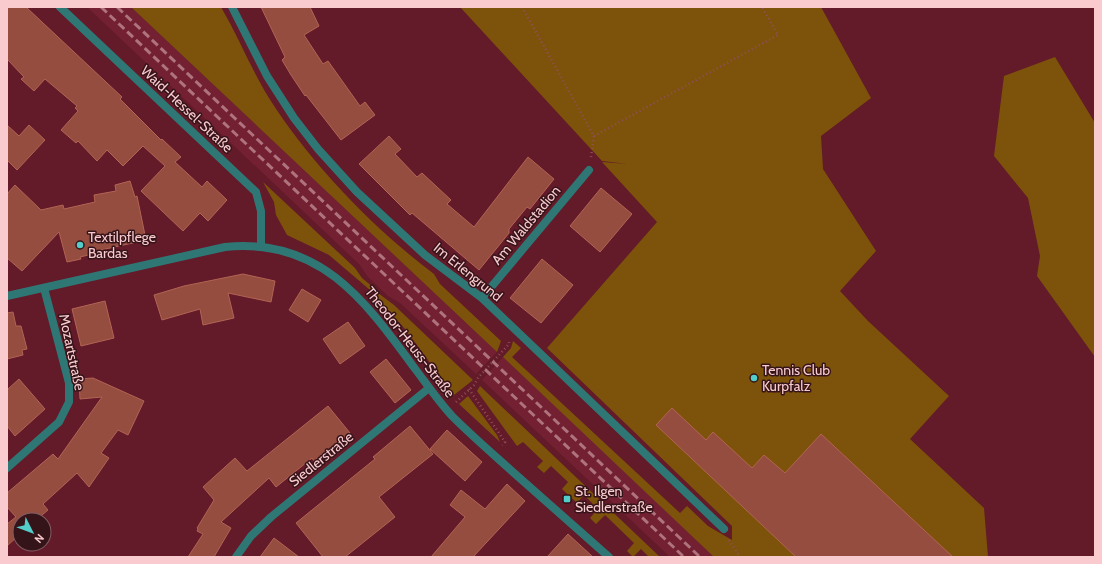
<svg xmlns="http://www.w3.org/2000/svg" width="1102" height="564" font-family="Cabin,sans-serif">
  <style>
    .built { fill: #732132 }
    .green { fill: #7d530b }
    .building { fill: #944d3f; stroke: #b36454 }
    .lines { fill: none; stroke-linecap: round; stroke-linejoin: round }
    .path { stroke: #904f5b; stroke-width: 2.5; stroke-dasharray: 1 3; stroke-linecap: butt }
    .minor { stroke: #2f7775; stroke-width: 8 }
    .tertiary { stroke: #2f7775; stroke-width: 8 }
    .rail { stroke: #ae737d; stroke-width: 3; stroke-dasharray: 8 4; stroke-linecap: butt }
    .poi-dot { fill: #53cdca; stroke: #351419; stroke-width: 1.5 }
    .labels { text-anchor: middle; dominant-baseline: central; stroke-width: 3; stroke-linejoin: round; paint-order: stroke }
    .street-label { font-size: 14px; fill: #f9cbcf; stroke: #351419 }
    .poi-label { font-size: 14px; fill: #f9cbcf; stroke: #351419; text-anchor: start }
  </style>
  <rect width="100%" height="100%" fill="#631a29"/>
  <!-- built -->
  <path class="built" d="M 87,7 L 131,7 L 497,352 L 476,374 L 400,303 L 388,296 L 368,277 L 360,265 Z
    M 503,357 L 608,455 L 714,557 L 670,557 L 482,380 Z"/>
  <!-- green -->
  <path class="green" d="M 131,7 L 221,7 C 238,36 251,69 269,98 C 309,162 374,229 434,274 L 440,284 L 501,341 L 497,352 Z
    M 460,7 L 821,7 L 871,98 L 821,136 L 823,169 L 876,251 L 840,291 L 868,321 L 949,396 L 910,439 L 984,508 L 988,557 L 714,557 L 503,357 L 511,348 L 513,341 L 521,348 L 512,357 L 680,513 L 687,506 L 708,526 L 732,540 L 732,526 L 547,348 L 657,222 L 602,162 L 628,164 L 602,161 Z
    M 1055,57 L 1095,123 L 1095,357 L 1037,276 L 1040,256 L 1028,198 L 994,156 L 1004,76 Z
    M 263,182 L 355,268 L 362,278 L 374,288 L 370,290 L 329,255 L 287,235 L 276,215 L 274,202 Z
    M 378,293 L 394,305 L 473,380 L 454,395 L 405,329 L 374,294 Z
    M 480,386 L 660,557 L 649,557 L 641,549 L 633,557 L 627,551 L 634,543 L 605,515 L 596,524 L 590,518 L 598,509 L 584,495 L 577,503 L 562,489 L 568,482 L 551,466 L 544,473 L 537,467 L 543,461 L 523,442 L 517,446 L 477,391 Z
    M 468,396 L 497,435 L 500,442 L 459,404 Z"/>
  <!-- building -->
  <path class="building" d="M 7,7 L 26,7 L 122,97 L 120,99 L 161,140 L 162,139 L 181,157 L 175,162 L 202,187 L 207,181 L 227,200 L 208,221 L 200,213 L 183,231 L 141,191 L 165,166 L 143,146 L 123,166 L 107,150 L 97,161 L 78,141 L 76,143 L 61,130 L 78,111 L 75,108 L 77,106 L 45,79 L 34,91 L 21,79 L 24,77 L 7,59 Z
    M 261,7 L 310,7 L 319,26 L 304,35 L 323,64 L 328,61 L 360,106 L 365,102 L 375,115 L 341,140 L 306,95 L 305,96 L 291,75 L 282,60 L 285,57 Z
    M 7,125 L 19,136 L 29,125 L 45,140 L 17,170 L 7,160 Z
    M 389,136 L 401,149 L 395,154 L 417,177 L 422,173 L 451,200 L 447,204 L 474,227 L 528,157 L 554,179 L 530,209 L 527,207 L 509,229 L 509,233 L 479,270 L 412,213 L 410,215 L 359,164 Z
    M 130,181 L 135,197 L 137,196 L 146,240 L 101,250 L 101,252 L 80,257 L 81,259 L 67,262 L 59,232 L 22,271 L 7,258 L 7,194 L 15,185 L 41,210 L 63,205 L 64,209 L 95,202 L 94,195 L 116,191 L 115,185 Z
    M 601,188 L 632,214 L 600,252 L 570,226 Z
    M 542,259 L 573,285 L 541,323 L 510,298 Z
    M 243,274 L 275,281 L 271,302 L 228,293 L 234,318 L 203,325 L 200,309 L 162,320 L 154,295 L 184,286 Z
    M 302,289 L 321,300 L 308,322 L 289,310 Z
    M 105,301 L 114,338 L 81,346 L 72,309 Z
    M 13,312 L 16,326 L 21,326 L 27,349 L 22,350 L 23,355 L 7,359 L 7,313 Z
    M 348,322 L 365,346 L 340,364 L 323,339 Z
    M 386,359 L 411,390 L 395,403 L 370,372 Z
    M 93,378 L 144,401 L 128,435 L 118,430 L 101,453 L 109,458 L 89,487 L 77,473 L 43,504 L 48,510 L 36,520 L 20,520 L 20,534 L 7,546 L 7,524 L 16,517 L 7,507 L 7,493 L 53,454 L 58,459 L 102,397 L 80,399 L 79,379 Z
    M 19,379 L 45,409 L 15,436 L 7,426 L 7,390 Z
    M 328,406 L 350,433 L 314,461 L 312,458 L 276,487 L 269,478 L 221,522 L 231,528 L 214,557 L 188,557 L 203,534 L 197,531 L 198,529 L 197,528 L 214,500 L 203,487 L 235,458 L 247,471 Z
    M 672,408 L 706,440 L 713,432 L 752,468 L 764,455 L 785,473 L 821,434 L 953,557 L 796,557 L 656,425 Z
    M 410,426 L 433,454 L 379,497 L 395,517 L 345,557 L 323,557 L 296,523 L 375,459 L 373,457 Z
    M 447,430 L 482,462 L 465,481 L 430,449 Z
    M 507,484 L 525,501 L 473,557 L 431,557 L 465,517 L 450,505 L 461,490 L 485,509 Z
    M 568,534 L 593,557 L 547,557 Z
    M 274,538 L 299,557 L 260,557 Z"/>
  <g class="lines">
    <!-- path -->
    <path class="path" d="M 522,7 L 594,136 L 591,157
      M 594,136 L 778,35 L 762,7
      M 469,389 L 505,442 L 502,445
      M 456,402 L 474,385 L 478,378 L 509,344 L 509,342
      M 729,540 L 740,557"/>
    <!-- minor -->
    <path class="minor" d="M 60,7 L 256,192 L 261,211 L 261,246
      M 232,7 L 267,76 L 294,118 L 318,149 L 357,192 L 425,255 L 482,298 L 724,529
      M 482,298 L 589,170
      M 7,468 L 59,422 L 69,402 L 69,383 L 44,288
      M 236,557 L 251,536 L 271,517 L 429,388"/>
    <!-- tertiary -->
    <path class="tertiary" d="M 7,296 L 225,247 C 321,237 366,302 416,370 C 428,386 439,402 452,416 C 472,436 493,454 514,473 C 546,501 577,529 609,557"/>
    <!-- rail -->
    <path class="rail" d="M 101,7 L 684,557
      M 117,7 L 700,557"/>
  </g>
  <!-- markers -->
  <g class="poi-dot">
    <circle cx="80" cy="245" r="4"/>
    <circle cx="754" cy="378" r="4"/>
    <rect x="563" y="495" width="8" height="8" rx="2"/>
  </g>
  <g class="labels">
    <!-- street labels -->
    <g class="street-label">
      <text transform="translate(187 109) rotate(43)">Waid-Hessel-Straße</text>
      <text transform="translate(526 225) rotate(-50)">Am Waldstadion</text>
      <text transform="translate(468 272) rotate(39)">Im Erlengrund</text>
      <text transform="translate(410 342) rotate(52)">Theodor-Heuss-Straße</text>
      <text transform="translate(72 352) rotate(78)">Mozartstraße</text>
      <text transform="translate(321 459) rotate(-39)">Siedlerstraße</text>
    </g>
    <!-- poi labels -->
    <g class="poi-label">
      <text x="88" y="237">Textilpflege<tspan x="88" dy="16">Bardas</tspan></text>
      <text x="762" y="370">Tennis Club<tspan x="762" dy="16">Kurpfalz</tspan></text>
      <text x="575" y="491">St. Ilgen<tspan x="575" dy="16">Siedlerstraße</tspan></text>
    </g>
  </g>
  <!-- border -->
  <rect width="1102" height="564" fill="none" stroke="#f9cbcf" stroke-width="16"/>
  <!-- north arrow -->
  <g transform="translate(32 532) rotate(132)"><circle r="19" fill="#351419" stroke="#835d62"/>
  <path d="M0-3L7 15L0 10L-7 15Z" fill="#53cdca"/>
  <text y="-6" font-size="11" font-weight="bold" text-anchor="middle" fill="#f9cbcf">N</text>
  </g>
</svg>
